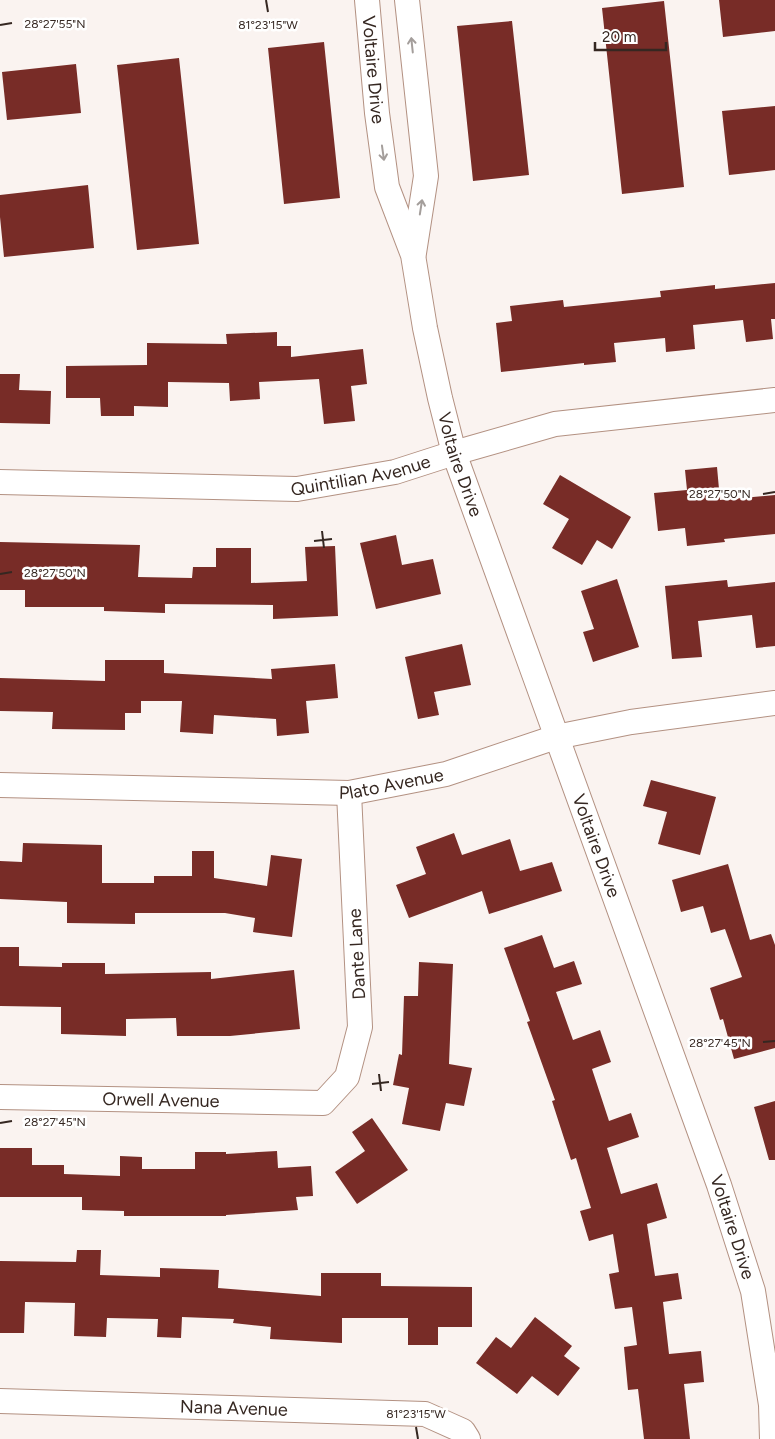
<svg xmlns="http://www.w3.org/2000/svg" width="775" height="1439" font-family="Figtree,sans-serif">
  <style>
    .building { fill: #782c27 }
    .lines { fill: none; stroke-linecap: round; stroke-linejoin: round }
    .minor-casing { stroke: #b39182; stroke-width: 26 }
    .minor { stroke: #fff; stroke-width: 24 }
    .oneway { stroke: #a49e9b }
    .ticks { fill: none; stroke: #352721; stroke-width: 2 }
    .labels { text-anchor: middle; dominant-baseline: central; stroke-width: 5; stroke-linejoin: round; paint-order: stroke }
    .street-label { font-size: 18px; fill: #352721; stroke: #fff }
    .ticks-label { font-size: 12px; text-anchor: middle; fill: #352721; stroke: #fff; stroke-width: 5; stroke-linejoin: round; paint-order: stroke }
  </style>
  <rect width="100%" height="100%" fill="#faf3f0"/>
  <!-- building -->
  <path class="building" d="M 719,0 L 775,0 L 775,31 L 723,37 Z
    M 664,1 L 684,187 L 622,194 L 602,8 Z
    M 512,21 L 529,175 L 473,181 L 457,26 Z
    M 324,42 L 340,198 L 284,204 L 268,48 Z
    M 179,58 L 199,244 L 137,250 L 117,65 Z
    M 76,64 L 81,113 L 7,120 L 2,72 Z
    M 775,106 L 775,170 L 729,175 L 722,111 Z
    M 88,185 L 94,248 L 4,257 L 0,217 L 0,195 Z
    M 775,283 L 775,319 L 771,319 L 773,339 L 746,342 L 743,320 L 693,325 L 695,349 L 666,352 L 665,338 L 614,343 L 616,362 L 584,365 L 584,363 L 501,372 L 496,323 L 512,321 L 510,306 L 563,300 L 564,307 L 661,297 L 660,291 L 715,285 L 715,289 Z
    M 277,332 L 277,346 L 291,346 L 291,357 L 363,349 L 367,384 L 351,386 L 355,421 L 324,424 L 319,379 L 259,382 L 260,399 L 230,401 L 229,383 L 168,382 L 168,407 L 134,406 L 134,416 L 101,416 L 100,398 L 66,398 L 66,366 L 147,365 L 147,343 L 227,344 L 226,334 Z
    M 0,374 L 20,374 L 19,390 L 51,391 L 50,424 L 0,423 Z
    M 717,467 L 720,500 L 775,495 L 775,534 L 724,539 L 725,542 L 687,546 L 685,528 L 658,531 L 654,493 L 687,490 L 685,470 Z
    M 560,475 L 631,517 L 612,549 L 597,540 L 582,565 L 552,548 L 569,519 L 543,504 Z
    M 396,535 L 402,565 L 433,559 L 441,594 L 376,609 L 360,543 Z
    M 0,542 L 140,545 L 138,577 L 192,578 L 193,567 L 216,567 L 216,548 L 251,548 L 251,583 L 307,581 L 305,547 L 335,546 L 338,616 L 273,619 L 273,605 L 165,604 L 165,613 L 104,611 L 104,607 L 25,607 L 25,590 L 0,590 Z
    M 617,579 L 639,647 L 593,662 L 583,632 L 594,629 L 581,591 Z
    M 727,580 L 728,587 L 775,582 L 775,646 L 756,648 L 752,615 L 698,621 L 702,657 L 672,659 L 665,586 Z
    M 462,644 L 471,685 L 434,692 L 439,715 L 418,719 L 405,657 Z
    M 105,660 L 164,660 L 164,673 L 272,679 L 271,669 L 335,664 L 338,698 L 306,701 L 309,733 L 277,736 L 276,719 L 214,715 L 213,734 L 180,732 L 182,701 L 141,701 L 141,713 L 125,713 L 125,730 L 52,729 L 53,712 L 0,711 L 0,678 L 105,681 Z
    M 651,780 L 716,797 L 700,855 L 658,844 L 667,812 L 643,806 Z
    M 454,833 L 462,855 L 510,839 L 520,871 L 552,862 L 562,891 L 489,914 L 482,891 L 409,918 L 396,885 L 426,874 L 416,847 Z
    M 23,843 L 102,845 L 102,883 L 154,883 L 154,876 L 192,876 L 192,851 L 214,851 L 214,878 L 267,886 L 271,855 L 302,859 L 292,937 L 253,932 L 255,918 L 225,913 L 135,913 L 135,924 L 67,923 L 67,902 L 0,899 L 0,861 L 22,862 Z
    M 728,864 L 750,940 L 771,934 L 775,945 L 775,1048 L 734,1059 L 723,1019 L 720,1020 L 710,988 L 742,977 L 725,929 L 711,933 L 703,906 L 681,912 L 672,880 Z
    M 542,935 L 554,968 L 574,961 L 582,984 L 556,992 L 573,1040 L 600,1030 L 611,1062 L 592,1069 L 609,1121 L 631,1113 L 639,1137 L 607,1148 L 621,1194 L 657,1183 L 667,1218 L 647,1224 L 655,1276 L 678,1273 L 682,1299 L 663,1302 L 669,1354 L 701,1351 L 704,1382 L 684,1384 L 690,1439 L 644,1439 L 638,1389 L 628,1390 L 624,1347 L 637,1345 L 632,1307 L 615,1309 L 609,1274 L 619,1272 L 613,1234 L 589,1241 L 580,1211 L 591,1208 L 576,1158 L 571,1160 L 552,1101 L 555,1100 L 527,1022 L 530,1021 L 504,948 Z
    M 0,947 L 19,947 L 19,966 L 62,967 L 62,963 L 105,963 L 105,974 L 211,972 L 211,979 L 294,970 L 300,1029 L 230,1036 L 177,1036 L 176,1018 L 126,1019 L 126,1036 L 61,1034 L 61,1007 L 0,1006 Z
    M 419,962 L 453,964 L 449,1064 L 472,1068 L 464,1106 L 446,1103 L 440,1131 L 402,1124 L 409,1088 L 393,1085 L 399,1054 L 402,1055 L 404,996 L 418,996 Z
    M 775,1101 L 775,1160 L 769,1160 L 754,1107 Z
    M 372,1118 L 408,1170 L 357,1204 L 335,1172 L 365,1151 L 352,1132 Z
    M 0,1148 L 32,1148 L 32,1165 L 64,1165 L 64,1174 L 120,1176 L 120,1156 L 142,1157 L 142,1169 L 195,1169 L 195,1152 L 226,1152 L 226,1154 L 277,1151 L 278,1168 L 311,1166 L 313,1196 L 296,1197 L 298,1210 L 226,1215 L 226,1216 L 124,1216 L 124,1211 L 82,1210 L 82,1197 L 0,1197 Z
    M 77,1250 L 101,1250 L 100,1275 L 160,1277 L 160,1268 L 219,1270 L 218,1288 L 321,1296 L 321,1273 L 381,1273 L 381,1286 L 472,1287 L 472,1327 L 438,1327 L 438,1345 L 408,1345 L 408,1318 L 342,1318 L 342,1343 L 270,1339 L 271,1327 L 233,1323 L 234,1319 L 182,1317 L 181,1338 L 157,1337 L 158,1319 L 107,1318 L 106,1337 L 74,1336 L 75,1303 L 25,1302 L 24,1333 L 0,1333 L 0,1261 L 76,1262 Z
    M 535,1317 L 572,1346 L 564,1356 L 580,1368 L 558,1396 L 532,1376 L 517,1394 L 476,1363 L 496,1337 L 511,1348 Z"/>
  <g class="lines">
    <defs>
      <g id="minor">
        <path id="s1" d="M 367,0 L 377,113 L 387,187 L 413,255 L 425,328 L 440,398 L 454,453 L 719,1185 L 753,1291 L 771,1405 L 772,1439"/>
        <path d="M 407,0 L 426,176 L 414,253"/>
        <path id="s2" d="M 0,482 L 297,489 L 395,472 L 454,453 L 555,424 L 775,400"/>
        <path id="s3" d="M 0,785 L 349,793 L 446,774 L 556,737 L 631,722 L 775,703"/>
        <path id="s4" d="M 0,1097 L 323,1103 L 347,1077 L 360,1027 L 349,793"/>
        <path id="s5" d="M 0,1401 L 425,1414 L 463,1431 L 468,1439"/>
      </g>
    </defs>
    <!-- minor casing -->
    <use href="#minor" class="minor-casing"/>
    <!-- minor -->
    <use href="#minor" class="minor"/>
  </g>
  <!-- one-way arrows -->
  <defs><path id="oneway-shaft" d="M-6 0H5M1.5-3L5.5 0L1.5 3" fill="none" stroke-width="1.6" stroke-linecap="round" stroke-linejoin="round" transform="scale(1.25)"/></defs>
  <g class="oneway">
    <use href="#oneway-shaft" transform="translate(412 45) rotate(-96)"/>
    <use href="#oneway-shaft" transform="translate(383 153) rotate(82)"/>
    <use href="#oneway-shaft" transform="translate(421 207) rotate(-81)"/>
  </g>
  <!-- ticks -->
  <path class="ticks" d="M 266,0 L 268,12M 0,25 L 12,23M 763,494 L 775,492M 322,531 L 324,548M 314,541 L 332,539M 0,574 L 12,572M 763,1042 L 775,1041M 379,1074 L 381,1091M 372,1084 L 389,1082M 0,1123 L 12,1121M 416,1427 L 418,1439"/>
  <g class="labels">
    <!-- street labels -->
    <g class="street-label">
      <text stroke="none"><textPath href="#s1" startOffset="70">Voltaire Drive</textPath></text>
      <text stroke="none"><textPath href="#s1" startOffset="476">Voltaire Drive</textPath></text>
      <text stroke="none"><textPath href="#s2" startOffset="362">Quintilian Avenue</textPath></text>
      <text stroke="none"><textPath href="#s3" startOffset="392">Plato Avenue</textPath></text>
      <text stroke="none"><textPath href="#s1" startOffset="881">Voltaire Drive</textPath></text>
      <text transform="translate(357 954) rotate(-93)">Dante Lane</text>
      <text stroke="none"><textPath href="#s4" startOffset="161">Orwell Avenue</textPath></text>
      <text stroke="none"><textPath href="#s1" startOffset="1286">Voltaire Drive</textPath></text>
      <text stroke="none"><textPath href="#s5" startOffset="234">Nana Avenue</textPath></text>
    </g>
  </g>
  <g class="ticks-label">
    <text x="55" y="28">28°27'55"N</text>
    <text x="268" y="29">81°23'15"W</text>
    <text x="720" y="498">28°27'50"N</text>
    <text x="55" y="577">28°27'50"N</text>
    <text x="720" y="1047">28°27'45"N</text>
    <text x="55" y="1126">28°27'45"N</text>
    <text x="416" y="1418">81°23'15"W</text>
  </g>
  <!-- scale -->
  <path d="M595 42v8h71v-8" fill="none" stroke="#352721" stroke-width="2.5"/>
  <text x="602" y="42" font-size="15" fill="#352721" stroke="#ffffff" stroke-width="4" paint-order="stroke">20 m</text>
</svg>
